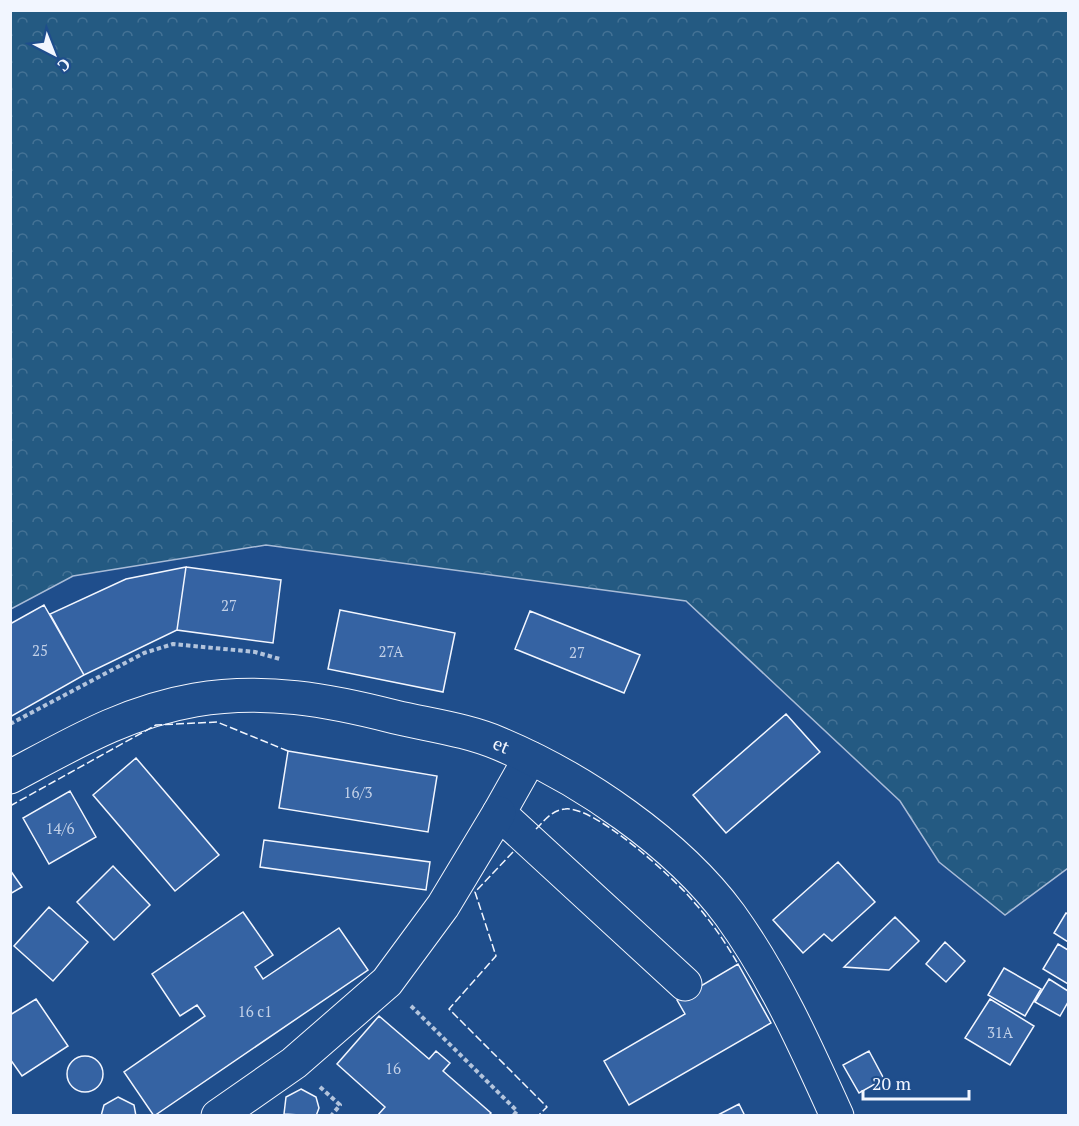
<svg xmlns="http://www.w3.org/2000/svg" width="1079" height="1126" font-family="'PT Serif',serif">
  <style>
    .forest { fill: url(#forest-crowns); stroke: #a8bbd7; stroke-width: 1.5 }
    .building { fill: #3563a3; stroke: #f2f6ff; stroke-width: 1.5 }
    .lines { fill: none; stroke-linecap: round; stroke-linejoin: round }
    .minor-casing { stroke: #f2f6ff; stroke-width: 35 }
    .path { stroke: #b3c4dc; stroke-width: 4; stroke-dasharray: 4.5 3; stroke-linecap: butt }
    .minor { stroke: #1f4e8c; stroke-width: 33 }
    .fence { stroke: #f2f6ff; stroke-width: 1.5; stroke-dasharray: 8 3; stroke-linecap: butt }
    .labels { text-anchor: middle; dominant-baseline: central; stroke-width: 4.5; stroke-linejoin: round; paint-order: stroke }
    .number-label { font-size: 15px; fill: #c3d1e8 }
    .street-label { font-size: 18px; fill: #f2f6ff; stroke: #1f4e8c }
  </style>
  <defs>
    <pattern id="forest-crowns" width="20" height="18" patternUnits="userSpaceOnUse" patternTransform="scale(1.5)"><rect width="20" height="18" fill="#245a82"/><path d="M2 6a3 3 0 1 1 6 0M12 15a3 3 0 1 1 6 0" fill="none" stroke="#447295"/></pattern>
  </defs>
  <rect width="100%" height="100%" fill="#1f4e8c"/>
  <!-- forest -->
  <path class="forest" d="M 11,10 L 1068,11 L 1068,868 L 1005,915 L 939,862 L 900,801 L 686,601 L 266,545 L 73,576 L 11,609 Z"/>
  <!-- building -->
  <path class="building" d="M 186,567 L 281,580 L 273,643 L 177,630 Z
    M 186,567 L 177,630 L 84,675 L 50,614 L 126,579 Z
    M 44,605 L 84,675 L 10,717 L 10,624 Z
    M 340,610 L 455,633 L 443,692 L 328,669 Z
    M 530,611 L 640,655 L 624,693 L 515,649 Z
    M 786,714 L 820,752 L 726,833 L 693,795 Z
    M 288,751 L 437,776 L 428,832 L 279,808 Z
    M 136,758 L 219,855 L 175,891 L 93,795 Z
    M 70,791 L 96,837 L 49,864 L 23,818 Z
    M 264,840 L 430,862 L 426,890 L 260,867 Z
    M 838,862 L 875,902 L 832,941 L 824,934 L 803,953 L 773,920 Z
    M 113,866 L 150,905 L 114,940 L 77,902 Z
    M 10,870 L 22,887 L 10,894 Z
    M 49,907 L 88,942 L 53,981 L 14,946 Z
    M 243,912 L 273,955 L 255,967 L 263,979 L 339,928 L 368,970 L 154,1116 L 124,1072 L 205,1016 L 197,1005 L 180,1016 L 152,974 Z
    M 1066,913 L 1068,914 L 1068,942 L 1054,933 Z
    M 895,917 L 919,941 L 889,970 L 844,967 Z
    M 945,942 L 965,961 L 946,982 L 926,964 Z
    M 1058,944 L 1068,950 L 1068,984 L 1043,969 Z
    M 738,964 L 771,1023 L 629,1105 L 604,1061 L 685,1014 L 677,1000 Z
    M 1004,968 L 1041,989 L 1025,1016 L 988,995 Z
    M 1049,979 L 1068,991 L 1068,1002 L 1060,1016 L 1035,1002 Z
    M 36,999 L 68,1046 L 22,1076 L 10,1059 L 10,1015 Z
    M 990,999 L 1034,1026 L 1010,1065 L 965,1038 Z
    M 379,1016 L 429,1059 L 436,1051 L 450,1063 L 443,1071 L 491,1113 L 488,1116 L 377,1116 L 385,1107 L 337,1064 Z
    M 869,1051 L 884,1079 L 859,1093 L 843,1065 Z
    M67 1074a18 18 0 1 1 36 0a18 18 0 1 1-36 0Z
    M 301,1089 L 316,1097 L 319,1108 L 316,1116 L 284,1114 L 286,1097 Z
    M 118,1097 L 134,1105 L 136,1116 L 101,1116 L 104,1105 Z
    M 739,1104 L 745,1116 L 716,1116 Z"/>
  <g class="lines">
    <defs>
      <g id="minor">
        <path d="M 530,758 L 499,813 L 685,984"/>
        <path id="s1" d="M 10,777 C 72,744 125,712 195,700 C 263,688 329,700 395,717 C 429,725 468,730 500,744 C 581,778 677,843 730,915 C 774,976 806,1047 837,1116"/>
        <path d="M 218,1116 L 294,1063 L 387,982 L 443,906 L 499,813"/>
      </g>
    </defs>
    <!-- minor casing -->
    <use href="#minor" class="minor-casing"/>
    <!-- path -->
    <path class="path" d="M 10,724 L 144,653 L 173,644 L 255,652 L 280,659
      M 411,1006 L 517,1111 L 513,1116
      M 320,1087 L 340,1105 L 331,1116"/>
    <!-- minor -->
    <use href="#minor" class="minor"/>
    <!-- fence -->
    <path class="fence" d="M 10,806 L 156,725 L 217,722 L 288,751
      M 536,829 C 545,820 552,810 565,809 C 594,805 674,878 693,901 C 711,921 725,942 738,964
      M 513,852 L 475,892 L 496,956 L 449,1009 L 547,1107 L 538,1116"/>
  </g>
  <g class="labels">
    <!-- number labels -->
    <g class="number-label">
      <text x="229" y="605">27</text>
      <text x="40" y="650">25</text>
      <text x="391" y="651">27А</text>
      <text x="577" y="652">27</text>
      <text x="358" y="792">16/3</text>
      <text x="60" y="828">14/6</text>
      <text x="255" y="1011">16 с1</text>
      <text x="1000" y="1032">31А</text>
      <text x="393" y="1068">16</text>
    </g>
    <!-- street labels -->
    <g class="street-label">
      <text stroke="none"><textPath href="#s1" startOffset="514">et</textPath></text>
    </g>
  </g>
  <!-- border -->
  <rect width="1079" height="1126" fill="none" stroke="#f2f6ff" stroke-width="24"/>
  <!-- north arrow -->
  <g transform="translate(54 54) rotate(138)" stroke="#1f4e8c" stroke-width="4.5" paint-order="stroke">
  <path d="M0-4.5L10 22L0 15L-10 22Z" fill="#f2f6ff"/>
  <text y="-9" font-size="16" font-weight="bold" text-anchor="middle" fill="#f2f6ff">С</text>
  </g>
  <!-- scale -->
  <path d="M863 1090v9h106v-9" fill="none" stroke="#f2f6ff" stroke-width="3"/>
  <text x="872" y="1090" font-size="18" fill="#f2f6ff" stroke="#1f4e8c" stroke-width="4.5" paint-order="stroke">20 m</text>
</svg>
